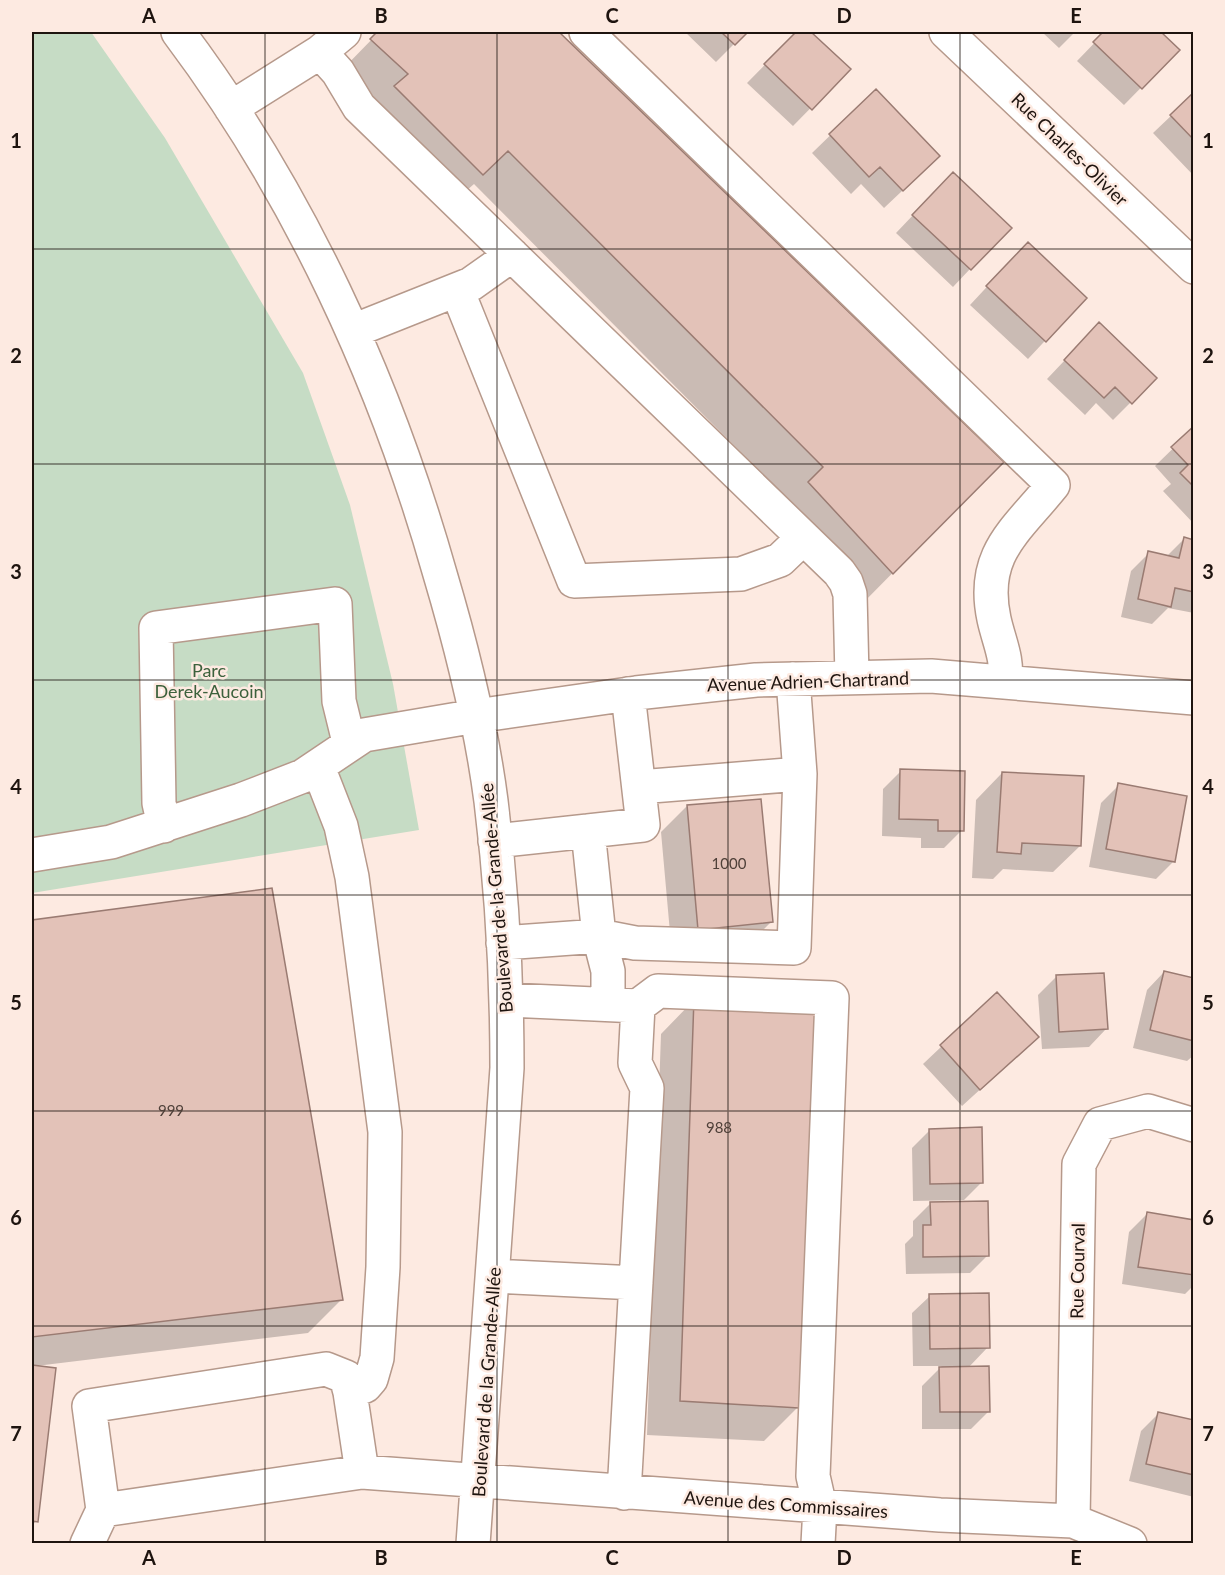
<svg xmlns="http://www.w3.org/2000/svg" width="1225" height="1575" font-family="Lato,sans-serif">
  <style>
    .green { fill: #c6dcc5 }
    .shadow { fill: #0003 }
    .building { fill: #e3c2b8; stroke: #9a7b72; stroke-width: 1.5 }
    .lines { fill: none; stroke-linecap: round; stroke-linejoin: round }
    .minor-casing { stroke: #b6998b; stroke-width: 36 }
    .minor { stroke: #fff; stroke-width: 33 }
    .grid { fill: none; stroke: #1e140f; stroke-width: 1.5; stroke-opacity: 0.55 }
    .labels { text-anchor: middle; dominant-baseline: central; stroke-width: 5; stroke-linejoin: round; paint-order: stroke }
    .number-label { font-size: 15px; fill: #4f4039 }
    .street-label { font-size: 18px; fill: #1e140f; stroke: #fdeae1 }
    .park-label { font-size: 18px; fill: #3c613c; stroke: #fdeae1 }
    .neatline { fill: none; stroke: #1e140f; stroke-width: 2 }
    .grid-label { font-size: 20px; text-anchor: middle; font-weight: bold; fill: #1e140f }
  </style>
  <rect width="100%" height="100%" fill="#fdeae1"/>
  <!-- green -->
  <path class="green" d="M 32,32 L 91,32 L 165,138 L 303,373 L 350,505 L 393,684 L 419,830 L 32,893 Z"/>
  <!-- shadow -->
  <path class="shadow" d="M 379,32 L 557,32 L 1002,462 L 859,607 L 776,517 L 790,502 L 474,184 L 448,207 L 338,74 Z
    M 685,32 L 746,32 L 716,62 Z
    M 797,32 L 809,32 L 849,69 L 793,126 L 747,83 Z
    M 1042,32 L 1075,32 L 1059,48 Z
    M 1105,32 L 1159,32 L 1178,50 L 1124,105 L 1077,61 Z
    M 876,91 L 920,174 L 884,208 L 861,184 L 851,194 L 812,153 Z
    M 1194,94 L 1194,176 L 1153,133 Z
    M 935,192 L 970,269 L 953,287 L 896,233 Z
    M 1010,262 L 1085,298 L 1028,359 L 970,305 Z
    M 1082,342 L 1155,378 L 1113,420 L 1096,403 L 1085,415 L 1047,379 Z
    M 1194,428 L 1194,524 L 1163,491 L 1171,484 L 1155,466 Z
    M 1184,539 L 1194,541 L 1194,613 L 1168,608 L 1152,624 L 1121,617 L 1131,571 L 1149,553 L 1166,557 Z
    M 901,771 L 962,830 L 944,848 L 921,848 L 921,838 L 882,836 L 883,789 Z
    M 1002,773 L 1080,846 L 1053,872 L 1003,869 L 993,879 L 972,878 L 976,800 Z
    M 1119,785 L 1174,861 L 1156,879 L 1089,867 L 1101,803 Z
    M 687,806 L 771,922 L 745,948 L 672,955 L 661,832 Z
    M 271,889 L 341,1300 L 308,1333 L 36,1366 L 36,1521 L 32,1526 L 32,922 Z
    M 1164,972 L 1194,979 L 1194,1055 L 1187,1061 L 1133,1048 L 1147,990 Z
    M 1056,977 L 1106,1029 L 1089,1047 L 1042,1049 L 1038,995 Z
    M 997,994 L 1019,1054 L 962,1106 L 923,1064 Z
    M 694,1000 L 798,1407 L 764,1441 L 647,1435 L 661,1034 Z
    M 930,1130 L 982,1182 L 964,1200 L 913,1201 L 912,1148 Z
    M 931,1203 L 988,1255 L 970,1273 L 906,1274 L 905,1244 L 913,1236 L 913,1221 Z
    M 1147,1214 L 1194,1221 L 1194,1285 L 1185,1294 L 1122,1284 L 1129,1232 Z
    M 930,1296 L 988,1347 L 968,1368 L 989,1411 L 971,1429 L 922,1429 L 922,1386 L 942,1366 L 913,1366 L 912,1313 Z
    M 1159,1413 L 1194,1421 L 1194,1497 L 1129,1481 L 1141,1431 Z"/>
  <!-- building -->
  <path class="building" d="M 377,32 L 559,32 L 1004,462 L 893,574 L 808,482 L 823,467 L 508,151 L 483,175 L 394,86 L 408,74 L 370,39 Z
    M 721,32 L 748,32 L 735,45 Z
    M 796,32 L 811,32 L 851,69 L 812,110 L 764,64 Z
    M 1103,32 L 1161,32 L 1180,50 L 1142,89 L 1093,42 Z
    M 876,89 L 940,156 L 903,191 L 880,167 L 869,177 L 829,134 Z
    M 1194,92 L 1194,140 L 1170,115 Z
    M 953,172 L 1012,228 L 971,270 L 912,215 Z
    M 1028,242 L 1087,298 L 1046,342 L 986,286 Z
    M 1099,322 L 1157,378 L 1132,404 L 1115,387 L 1104,398 L 1064,360 Z
    M 1194,426 L 1194,487 L 1180,473 L 1188,465 L 1171,447 Z
    M 1184,537 L 1194,540 L 1194,592 L 1175,588 L 1171,607 L 1138,599 L 1148,551 L 1179,558 Z
    M 900,769 L 965,771 L 964,831 L 938,831 L 938,820 L 899,819 Z
    M 1002,772 L 1084,776 L 1081,846 L 1022,843 L 1021,854 L 997,852 Z
    M 1118,783 L 1187,796 L 1175,862 L 1106,849 Z
    M 761,799 L 773,922 L 698,930 L 687,805 Z
    M 272,888 L 343,1300 L 32,1337 L 32,920 Z
    M 1164,971 L 1194,978 L 1194,1041 L 1150,1030 Z
    M 1104,973 L 1108,1029 L 1059,1032 L 1056,975 Z
    M 997,992 L 1039,1037 L 980,1090 L 940,1045 Z
    M 694,998 L 821,1005 L 799,1408 L 680,1401 Z
    M 982,1127 L 983,1183 L 930,1184 L 929,1129 Z
    M 988,1201 L 989,1256 L 923,1257 L 923,1225 L 931,1225 L 930,1202 Z
    M 1147,1212 L 1194,1220 L 1194,1275 L 1138,1267 Z
    M 989,1293 L 990,1348 L 930,1349 L 929,1294 Z
    M 32,1365 L 56,1368 L 38,1522 L 32,1521 Z
    M 989,1366 L 990,1412 L 940,1412 L 939,1367 Z
    M 1158,1412 L 1194,1420 L 1194,1475 L 1146,1464 Z"/>
  <g class="lines">
    <defs>
      <path id="minor" d="M 178,32 C 299,193 385,380 440,574 C 462,648 481,724 491,801 C 502,890 507,979 507,1068 L 473,1544
        M 586,32 L 1053,485 C 1016,531 980,554 994,619 C 999,642 1008,658 1005,682
        M 946,32 L 1194,267
        M 320,52 L 344,32
        M 231,108 L 320,52 L 338,72 L 359,107 L 839,572 L 846,582 L 850,594 L 852,677
        M 457,290 L 574,581 L 741,574 L 780,560 L 803,538
        M 353,331 L 471,284 L 512,255
        M 318,767 L 341,826 L 352,877 L 385,1132 L 383,1267 L 377,1358 L 371,1379 L 365,1386 L 350,1392 L 362,1472
        M 639,787 L 800,774 L 793,679
        M 164,826 L 159,803 L 156,628 L 335,604 L 339,701 L 349,742
        M 588,831 L 643,825 L 628,694
        M 495,841 L 588,831 L 599,936 L 503,943
        M 32,855 L 111,842 L 241,800 L 303,776 L 364,735 L 476,716 L 636,693 L 756,680 L 931,676 L 1194,698
        M 506,1000 L 638,1006 L 635,1063 L 647,1088 L 624,1493
        M 608,1004 L 608,971 L 599,936 L 635,943 L 794,948 L 800,774
        M 638,1006 L 658,991 L 832,998 L 813,1476 L 820,1507 L 818,1544
        M 494,1276 L 636,1283
        M 350,1392 L 346,1377 L 326,1369 L 89,1406 L 103,1510 L 362,1472 L 940,1515 L 1073,1521 L 1130,1544
        M 1073,1521 L 1079,1164 L 1100,1124 L 1148,1111 L 1194,1125
        M 87,1544 L 103,1510"/>
    </defs>
    <!-- minor casing -->
    <use href="#minor" class="minor-casing"/>
    <!-- minor -->
    <use href="#minor" class="minor"/>
  </g>
  <!-- grid -->
  <path class="grid" d="M 265,32 L 265,1544M 497,32 L 497,1544M 728,32 L 728,1544M 960,32 L 960,1544M 32,249 L 1194,249M 32,464 L 1194,464M 32,680 L 1194,680M 32,895 L 1194,895M 32,1111 L 1194,1111M 32,1326 L 1194,1326"/>
  <g class="labels">
    <!-- number labels -->
    <g class="number-label">
      <text x="729" y="863">1000</text>
      <text x="171" y="1110">999</text>
      <text x="719" y="1127">988</text>
    </g>
    <!-- street labels -->
    <g class="street-label">
      <text transform="translate(1070 149) rotate(44)">Rue Charles-Olivier</text>
      <text transform="translate(808 681) rotate(-2)">Avenue Adrien-Chartrand</text>
      <text transform="translate(496 898) rotate(-95)">Boulevard de la Grande-Allée</text>
      <text transform="translate(1077 1271) rotate(-89)">Rue Courval</text>
      <text transform="translate(486 1382) rotate(-86)">Boulevard de la Grande-Allée</text>
      <text transform="translate(786 1504) rotate(4)">Avenue des Commissaires</text>
    </g>
    <!-- park labels -->
    <g class="park-label">
      <text x="209" y="670">Parc<tspan x="209" dy="21">Derek-Aucoin</tspan></text>
    </g>
  </g>
  <!-- border -->
  <rect width="1225" height="1575" fill="none" stroke="#fdeae1" stroke-width="66"/>
  <rect x="33" y="33" width="1159" height="1509" class="neatline"/>
  <g class="grid-label">
    <text x="149" y="23">A</text>
    <text x="381" y="23">B</text>
    <text x="612" y="23">C</text>
    <text x="844" y="23">D</text>
    <text x="1076" y="23">E</text>
    <text x="16" y="148">1</text>
    <text x="1208" y="148">1</text>
    <text x="16" y="363">2</text>
    <text x="1208" y="363">2</text>
    <text x="16" y="579">3</text>
    <text x="1208" y="579">3</text>
    <text x="16" y="794">4</text>
    <text x="1208" y="794">4</text>
    <text x="16" y="1010">5</text>
    <text x="1208" y="1010">5</text>
    <text x="16" y="1225">6</text>
    <text x="1208" y="1225">6</text>
    <text x="16" y="1441">7</text>
    <text x="1208" y="1441">7</text>
    <text x="149" y="1565">A</text>
    <text x="381" y="1565">B</text>
    <text x="612" y="1565">C</text>
    <text x="844" y="1565">D</text>
    <text x="1076" y="1565">E</text>
  </g>
</svg>
